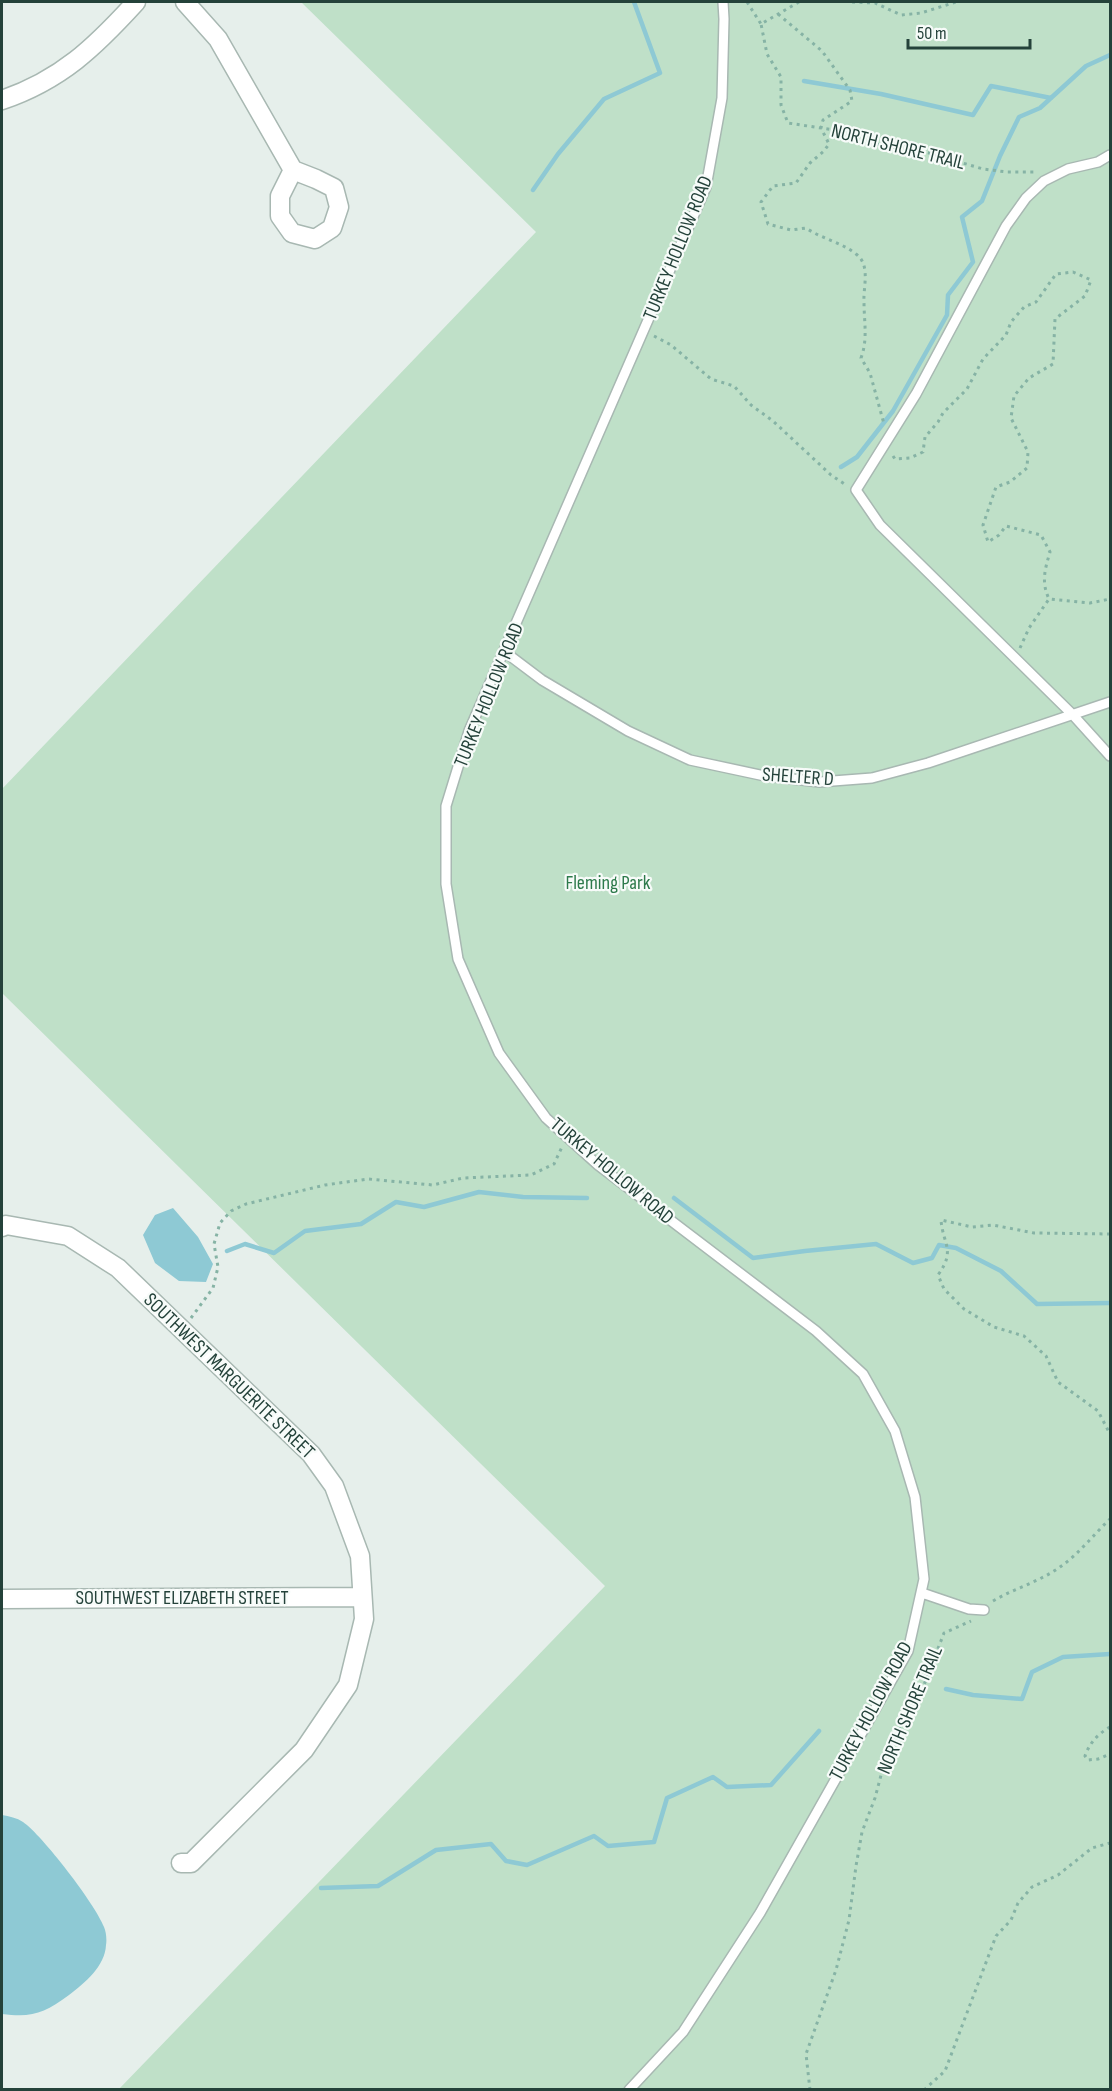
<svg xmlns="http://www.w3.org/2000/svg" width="1112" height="2091" font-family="'Sofia Sans Condensed',sans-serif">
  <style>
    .green { fill: #bfe0c8 }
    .water { fill: #8ec9d4 }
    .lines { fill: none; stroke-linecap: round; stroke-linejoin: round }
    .stream { stroke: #8ec9d4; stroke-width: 4.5 }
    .service-casing { stroke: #a8b8b2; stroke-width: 12 }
    .minor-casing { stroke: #a8b8b2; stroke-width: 21 }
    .path { stroke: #86b3a5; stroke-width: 3; stroke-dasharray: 3 4.5; stroke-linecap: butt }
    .service { stroke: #fff; stroke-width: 9 }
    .minor { stroke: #fff; stroke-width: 18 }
    .labels { text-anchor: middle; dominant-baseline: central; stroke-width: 4.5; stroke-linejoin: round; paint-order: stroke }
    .street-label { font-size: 20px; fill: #24423a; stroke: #f7fbf9 }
    .park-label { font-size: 20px; fill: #2d7a4b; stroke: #f7fbf9 }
  </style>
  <rect width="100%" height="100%" fill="#e6efeb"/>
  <!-- green -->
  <path class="green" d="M 301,2 L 1110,2 L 1110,2089 L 119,2089 L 605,1586 L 2,993 L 2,789 L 536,232 Z"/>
  <!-- water -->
  <path class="water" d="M 173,1208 L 198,1237 L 213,1264 L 206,1282 L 179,1281 L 155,1263 L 143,1235 L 155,1215 Z
    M 2,1815 C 9,1816 17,1818 23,1822 C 42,1835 96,1905 104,1927 C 106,1931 107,1940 106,1945 C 105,1966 85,1983 69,1995 C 44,2013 33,2018 2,2014 Z"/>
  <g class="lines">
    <!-- stream -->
    <path class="stream" d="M 804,81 L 881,94 L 973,115 L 991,86 L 1051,98
      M 533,190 L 558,154 L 604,99 L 660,73 L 634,2
      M 841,467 L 857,457 L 893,411 L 947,315 L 948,295 L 973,262 L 962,217 L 982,201 L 1000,156 L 1019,117 L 1040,108 L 1086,66 L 1110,55
      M 674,1198 L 753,1258 L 805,1251 L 876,1244 L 913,1263 L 932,1258 L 939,1245 L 956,1248 L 1001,1271 L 1037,1304 L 1110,1303
      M 227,1251 L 245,1244 L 274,1253 L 305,1231 L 361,1224 L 396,1202 L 424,1207 L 479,1192 L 523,1197 L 587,1198
      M 946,1689 L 973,1695 L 1022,1699 L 1032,1672 L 1063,1657 L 1110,1654
      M 321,1888 L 378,1886 L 436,1850 L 491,1844 L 506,1861 L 527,1865 L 594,1836 L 608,1846 L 654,1842 L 667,1798 L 713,1777 L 727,1787 L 771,1785 L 819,1731"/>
    <defs>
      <path id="service" d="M 1110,155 L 1098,162 L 1068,169 L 1044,181 L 1026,198 L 1006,226 L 916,394 L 856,490 L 880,525 L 1073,715 L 1110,756
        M 505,652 L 542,680 L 628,731 L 690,760 L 765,776 L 820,782 L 872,778 L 928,763 L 1110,702
        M 922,1593 L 969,1609 L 984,1610
        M 629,2090 L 683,2032 L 760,1913 L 908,1651 L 924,1579 L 915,1497 L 895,1431 L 863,1374 L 816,1331 L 598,1165 L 546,1118 L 499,1053 L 458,959 L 446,884 L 446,806 L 469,731 L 706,187 L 722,98 L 724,19 L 723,2"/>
      <path id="minor" d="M 185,2 L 218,39 L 293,170 L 316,179 L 334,188 L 339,207 L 332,228 L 315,239 L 292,233 L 280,216 L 280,196 L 293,170
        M 2,100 C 61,80 95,47 136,2
        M 2,1227 L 6,1225 L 68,1236 L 118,1268 L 311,1454 L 334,1486 L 360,1556 L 364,1619 L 348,1685 L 304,1750 L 191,1863 L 181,1863
        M 2,1599 L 362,1597"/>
    </defs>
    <!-- service casing -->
    <use href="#service" class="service-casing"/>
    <!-- minor casing -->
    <use href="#minor" class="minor-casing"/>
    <!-- path -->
    <path class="path" d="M 747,2 L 761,24
      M 799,2 L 761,24 L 767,54 L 781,77 L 781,105 L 788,123 L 841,131 L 865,142 L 929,153 L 983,169 L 1007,172 L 1035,172
      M 852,2 L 875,3 L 901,15 L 921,13 L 956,2
      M 778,14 L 822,51 L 850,90 L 852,101 L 823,120 L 821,128 L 829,144 L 824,151 L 810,163 L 796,183 L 773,186 L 761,202 L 768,224 L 791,230 L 806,228 C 822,239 841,242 856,254 C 871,265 863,287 864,302 C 864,322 868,339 861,358 L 870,373 L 884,424
      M 654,336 L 671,345 L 711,379 L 734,386 L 751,405 L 773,421 L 831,475 L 846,485
      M 893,456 L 895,459 L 910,458 L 923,452 L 925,437 L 938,422 L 943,413 L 967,389 L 983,359 L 1006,335 L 1011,322 L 1024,307 L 1036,302 L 1056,274 L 1073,272 L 1091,280 L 1085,296 L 1055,319 L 1053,364 L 1029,378 L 1014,396 L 1011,418 L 1028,452 L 1027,468 L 1010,482 L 996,487 L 983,525 L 988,542 L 999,535 L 1006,526 L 1041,535 L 1050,552 C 1045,569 1041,582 1049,599
      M 1020,648 L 1029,628 L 1049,599 L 1090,603 L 1110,599
      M 1110,1234 L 1034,1233 L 993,1225 L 972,1227 L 941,1220 C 943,1245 956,1250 938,1275 L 944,1289 L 964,1309 L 994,1327 L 1024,1336 L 1046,1356 L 1058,1382 L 1098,1411 L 1110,1434
      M 191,1318 L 213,1288 L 218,1267 L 214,1244 L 220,1223 L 231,1211 L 246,1204 L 325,1185 L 368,1179 L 433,1185 L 463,1178 L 531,1175 L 554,1164 L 562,1147
      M 993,1601 C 1015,1588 1039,1582 1060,1567 C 1078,1555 1094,1534 1110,1519
      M 1110,1727 C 1098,1734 1090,1742 1085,1756 L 1088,1760 L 1098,1759 L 1110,1754
      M 810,2090 L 806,2054 L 836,1970 L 849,1920 L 856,1866 L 862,1832 L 875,1798 L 884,1764 L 900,1728 L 922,1690 L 944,1633 L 971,1621
      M 924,2090 L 945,2071 L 996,1936 L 1011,1920 L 1018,1903 L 1032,1887 L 1058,1875 L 1092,1848 L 1110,1843"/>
    <!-- service -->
    <use href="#service" class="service"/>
    <!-- minor -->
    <use href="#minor" class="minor"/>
  </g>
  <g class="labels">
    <!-- street labels -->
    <g class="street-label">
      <text transform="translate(898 147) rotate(14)">NORTH SHORE TRAIL</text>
      <text transform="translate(678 248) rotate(-68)">TURKEY HOLLOW ROAD</text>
      <text transform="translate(489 695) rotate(-68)">TURKEY HOLLOW ROAD</text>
      <text transform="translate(798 777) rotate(4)">SHELTER D</text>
      <text transform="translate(612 1171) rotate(40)">TURKEY HOLLOW ROAD</text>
      <text transform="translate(229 1376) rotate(44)">SOUTHWEST MARGUERITE STREET</text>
      <text x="182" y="1598">SOUTHWEST ELIZABETH STREET</text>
      <text transform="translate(910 1710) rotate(-67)">NORTH SHORE TRAIL</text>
      <text transform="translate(871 1711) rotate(-62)">TURKEY HOLLOW ROAD</text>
    </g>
    <!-- park labels -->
    <g class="park-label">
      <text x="608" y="883">Fleming Park</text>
    </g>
  </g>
  <!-- border -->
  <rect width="1112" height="2091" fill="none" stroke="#24423a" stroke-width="6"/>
  <!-- scale -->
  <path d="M908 39v9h122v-9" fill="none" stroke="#24423a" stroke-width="3"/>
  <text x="917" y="39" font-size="18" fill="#24423a" stroke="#f7fbf9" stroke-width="4.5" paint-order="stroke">50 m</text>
</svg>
